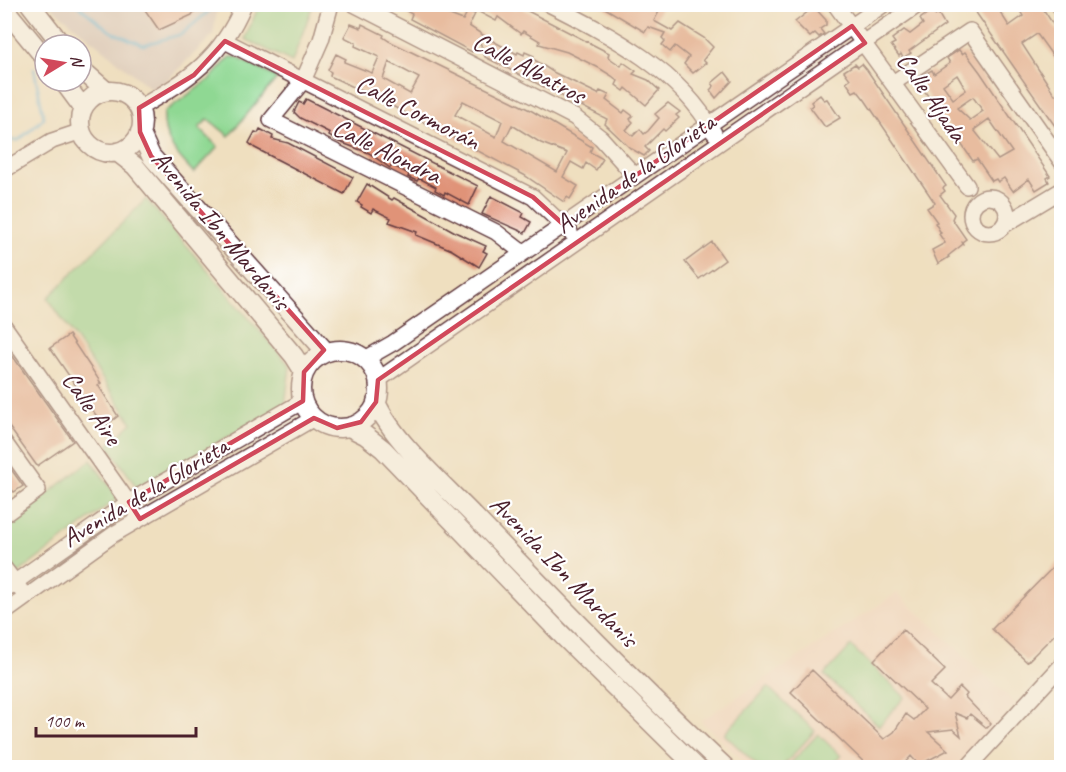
<svg xmlns="http://www.w3.org/2000/svg" width="1066" height="772" font-family="Caveat,sans-serif">
  <style>
    .built { fill: #f5d3c2 }
    .industrial { fill: #d1c0bd }
    .green { fill: #8fd893; stroke: #6c7c5f; stroke-width: 1.5 }
    .lines { fill: none; stroke-linecap: round; stroke-linejoin: round }
    .stream { stroke: #60b0db; stroke-width: 3 }
    .building { fill: #e09378; fill-rule: evenodd }
    .minor-casing { stroke: #633c41; stroke-width: 18 }
    .major-casing { stroke: #633c41; stroke-width: 21 }
    .minor { stroke: #fff; stroke-width: 15 }
    .major { stroke: #fff; stroke-width: 18 }
    .marked { fill: none; stroke: #d1495b; stroke-width: 4.5; stroke-linejoin: round }
    .labels { text-anchor: middle; dominant-baseline: central; stroke-width: 4.5; stroke-linejoin: round; paint-order: stroke }
    .street-label { font-size: 26px; fill: #4a1f2b; stroke: #fff }
  </style>
  <rect width="100%" height="100%" fill="#fff"/>
  <filter id="ink" filterUnits="userSpaceOnUse"><feTurbulence type="fractalNoise" baseFrequency=".0167" numOctaves="2"/><feDisplacementMap in="SourceGraphic" scale="12" xChannelSelector="R" yChannelSelector="G"/><feConvolveMatrix kernelMatrix="1 2 1 2 8 2 1 2 1" color-interpolation-filters="sRGB"/></filter>
  <filter id="wash" filterUnits="userSpaceOnUse"><feTurbulence type="fractalNoise" baseFrequency=".008" numOctaves="4" result="noise"/><feDisplacementMap in="SourceGraphic" scale="24" xChannelSelector="R" yChannelSelector="G"/><feGaussianBlur stdDeviation="1.35" result="paint"/><feColorMatrix in="noise" values="0 0 0 0 0 0 0 0 0 0 0 0 0 0 0 0 0 1.4 0 .05"/><feComposite in="paint" operator="in"/></filter>
  <g filter="url(#wash)">
    <rect width="100%" height="100%" fill="#efdfbf"/>
    <!-- built -->
    <path class="built" d="M 897,593 L 1016,704 L 956,767 L 750,767 L 701,721 Z"/>
    <!-- industrial -->
    <path class="industrial" d="M 49,5 L 218,5 L 213,35 L 155,92 Z"/>
    <!-- green -->
    <path class="green" d="M 259,5 L 313,5 L 292,62 L 245,39 Z
      M 230,57 L 236,57 L 277,78 L 229,136 L 208,119 L 199,128 L 218,147 L 194,173 C 176,153 162,141 164,112 L 210,79 Z
      M 146,199 L 290,366 L 285,405 L 137,488 L 108,445 L 132,423 L 48,298 Z
      M 91,460 L 118,498 L 5,583 L 5,527 Z
      M 851,646 L 905,697 L 879,726 L 824,675 Z
      M 768,687 L 815,731 L 782,767 L 759,767 L 724,734 Z
      M 818,734 L 841,756 L 830,767 L 787,767 Z"/>
    <g class="lines">
      <!-- stream -->
      <path class="stream" d="M 76,4 L 110,31 L 143,45 L 182,34 L 209,11 L 210,4
        M 4,141 L 19,140 L 44,118 L 34,69"/>
    </g>
    <g id="blocks">
      <!-- building -->
      <path class="building" d="M 141,4 L 199,4 L 192,15 L 159,30 Z
        M 393,4 L 436,4 L 434,9 L 463,20 L 468,11 L 475,14 L 469,26 L 489,39 L 517,54 L 518,52 L 524,55 L 525,52 L 534,56 L 533,59 L 553,72 L 598,94 L 600,91 L 609,95 L 606,100 L 623,113 L 625,110 L 633,116 L 630,119 L 633,122 L 626,130 L 633,136 L 640,129 L 644,134 L 648,131 L 659,118 L 655,114 L 668,103 L 680,112 L 676,115 L 679,118 L 665,131 L 663,129 L 645,147 L 649,151 L 644,156 L 630,148 L 605,124 L 607,119 L 485,57 L 479,39 L 472,52 L 410,19 L 412,14 Z
        M 480,4 L 503,4 L 516,10 L 518,6 L 609,53 L 608,57 L 621,66 L 623,62 L 636,71 L 633,74 L 648,80 L 659,90 L 646,105 L 626,88 L 624,91 L 616,85 L 618,81 L 612,76 L 599,68 L 567,52 L 539,44 L 540,41 L 523,31 L 521,34 L 498,17 L 496,21 L 477,11 Z
        M 598,4 L 663,4 L 654,21 L 672,31 L 680,23 L 704,38 L 713,47 L 703,60 L 706,63 L 693,73 L 684,64 L 689,57 L 675,46 L 670,52 L 662,45 L 665,41 L 662,38 L 665,33 L 648,27 L 645,32 Z
        M 970,4 L 995,4 L 1009,26 L 1023,16 L 1016,4 L 1040,4 L 1058,32 L 1062,29 L 1062,69 L 1037,34 L 1022,44 L 1055,95 L 1062,91 L 1062,136 Z
        M 814,7 L 826,20 L 826,25 L 820,29 L 824,34 L 819,37 L 815,33 L 810,37 L 795,22 Z
        M 932,10 L 935,15 L 938,13 L 945,25 L 909,51 L 911,53 L 903,58 L 901,54 L 899,56 L 891,45 L 895,43 L 892,39 L 904,30 L 910,34 L 923,24 L 920,19 Z
        M 351,24 L 361,28 L 362,24 L 384,35 L 383,37 L 389,41 L 532,111 L 592,147 L 590,152 L 603,159 L 596,170 L 586,163 L 583,169 L 571,162 L 563,177 L 578,186 L 570,199 L 567,197 L 564,202 L 524,175 L 377,98 L 330,76 L 331,72 L 328,70 L 336,54 L 346,59 L 344,62 L 372,73 L 379,57 L 355,46 L 356,43 L 344,37 ZM 389,62 L 419,78 L 410,94 L 383,79 ZM 463,101 L 502,121 L 496,137 L 455,115 ZM 512,125 L 541,143 L 567,153 L 557,172 L 504,141 Z
        M 959,50 L 962,54 L 965,52 L 980,72 L 1050,176 L 1047,178 L 1049,182 L 1036,190 L 1029,179 L 1013,191 L 1004,178 L 998,182 L 996,179 L 992,181 L 977,159 L 973,161 L 919,83 L 922,82 L 919,77 L 932,70 L 934,74 L 950,63 L 947,58 ZM 957,75 L 966,90 L 953,99 L 943,85 ZM 973,97 L 983,111 L 970,120 L 957,108 ZM 989,119 L 1012,152 L 998,160 L 974,130 Z
        M 855,64 L 858,67 L 862,64 L 867,70 L 946,186 L 943,188 L 945,191 L 940,195 L 954,214 L 952,219 L 966,239 L 962,242 L 963,244 L 948,256 L 949,257 L 938,264 L 932,250 L 945,243 L 939,234 L 941,233 L 935,223 L 937,222 L 927,208 L 935,203 L 865,100 L 857,90 L 853,92 L 846,82 L 850,79 L 844,71 Z
        M 725,72 L 732,81 L 716,98 L 710,90 L 714,86 L 712,83 Z
        M 820,95 L 824,100 L 827,99 L 840,118 L 825,127 L 810,107 L 813,105 L 811,102 Z
        M 306,99 L 478,186 L 469,205 L 445,192 L 444,195 L 435,190 L 436,187 L 419,178 L 417,181 L 408,177 L 409,174 L 392,165 L 390,168 L 369,153 L 337,141 L 329,136 L 330,133 L 300,118 L 294,112 L 299,102 L 303,104 Z
        M 260,129 L 273,136 L 272,139 L 288,143 L 353,177 L 344,194 L 255,148 L 249,143 L 255,132 L 258,133 Z
        M 367,184 L 392,200 L 394,198 L 457,233 L 486,246 L 483,251 L 487,253 L 479,267 L 452,250 L 416,235 L 417,232 L 389,222 L 391,218 L 373,209 L 371,213 L 361,207 L 362,205 L 357,202 Z
        M 491,196 L 524,213 L 522,217 L 531,222 L 525,233 L 482,214 Z
        M 712,242 L 725,260 L 699,279 L 685,262 Z
        M 69,335 L 101,383 L 98,385 L 118,416 L 104,427 L 50,348 Z
        M 4,344 L 73,441 L 37,466 L 4,420 Z
        M 4,464 L 8,465 L 23,486 L 14,492 L 11,489 L 4,494 Z
        M 1062,558 L 1062,627 L 1027,662 L 992,629 Z
        M 903,630 L 945,670 L 931,684 L 948,700 L 960,687 L 967,694 L 965,697 L 991,724 L 987,728 L 970,714 L 967,718 L 955,713 L 961,736 L 953,729 L 928,732 L 948,750 L 919,765 L 911,756 L 900,768 L 870,768 L 791,692 L 812,670 L 884,739 L 894,732 L 906,714 L 914,720 L 925,709 L 874,660 Z"/>
    </g>
  </g>
  <g filter="url(#ink)">
    <use href="#blocks" fill-opacity="0" stroke="#633c41" stroke-width="1.5"/>
    <g class="lines">
      <defs>
        <path id="minor" d="M 331,4 L 321,40 L 303,81 L 271,120 L 496,232 L 523,253
          M 354,4 L 574,117 L 601,138 L 635,176
          M 549,4 C 610,35 680,70 714,133
          M 835,4 L 967,186
          M 1058,4 L 1062,9
          M 225,41 L 533,197 L 570,232
          M 893,83 L 970,31 L 1062,162
          M 139,108 C 189,79 221,59 244,4
          M 4,170 L 52,141 L 82,131
          M971 215a18 18 0 1 1 36 0a18 18 0 1 1-36 0Z
          M 1004,225 L 1062,190
          M 4,326 L 133,509
          M 365,359 L 393,343 L 884,4
          M 378,380 L 919,4
          M 4,442 L 38,490 L 4,515
          M 4,568 L 20,589
          M 4,590 L 129,502 L 303,401
          M 4,613 L 114,534 L 314,418
          M 967,768 L 1062,665"/>
        <path id="major" d="M 30,4 L 62,45
          M 4,8 L 45,58
          M 81,69 L 106,91
          M 63,81 L 83,108
          M80 122a31 31 0 1 1 62 0a31 31 0 1 1-62 0Z
          M 140,132 L 151,156 L 326,352
          M 117,152 L 135,166 L 294,356 L 304,372
          M301 389a39 39 0 1 1 78 0a39 39 0 1 1-78 0Z
          M 376,402 C 393,441 443,484 474,516 C 556,601 639,687 726,768
          M 349,427 L 365,435 L 383,449 L 563,636 L 697,768"/>
      </defs>
      <!-- minor casing -->
      <use href="#minor" class="minor-casing"/>
      <!-- major casing -->
      <use href="#major" class="major-casing"/>
      <!-- minor -->
      <use href="#minor" class="minor"/>
      <!-- major -->
      <use href="#major" class="major"/>
    </g>
  </g>
  <!-- marked area -->
  <path d="M0 0H1066V772H0ZM 852,26 L 865,43 L 378,380 L 376,402 L 361,422 L 337,428 L 314,418 L 140,519 L 129,502 L 303,401 L 304,372 L 324,350 L 151,156 L 140,132 L 139,108 L 194,75 L 225,41 L 533,197 L 564,225 Z" fill="#efdfbf" fill-opacity=".55" fill-rule="evenodd"/>
  <path class="marked" d="M 852,26 L 865,43 L 378,380 L 376,402 L 361,422 L 337,428 L 314,418 L 140,519 L 129,502 L 303,401 L 304,372 L 324,350 L 151,156 L 140,132 L 139,108 L 194,75 L 225,41 L 533,197 L 564,225 Z"/>
  <g class="labels">
    <!-- street labels -->
    <g class="street-label">
      <text transform="translate(529 68) rotate(28)">Calle Albatros</text>
      <text transform="translate(932 97) rotate(55)">Calle Aljada</text>
      <text transform="translate(418 112) rotate(27)">Calle Cormorán</text>
      <text transform="translate(387 151) rotate(26)">Calle Alondra</text>
      <text transform="translate(635 173) rotate(-35)">Avenida de la Glorieta</text>
      <text transform="translate(221 230) rotate(50)">Avenida Ibn Mardanis</text>
      <text transform="translate(92 408) rotate(55)">Calle Aire</text>
      <text transform="translate(145 492) rotate(-31)">Avenida de la Glorieta</text>
      <text transform="translate(564 571) rotate(46)">Avenida Ibn Mardanis</text>
    </g>
  </g>
  <!-- margin -->
  <rect width="1066" height="772" fill="none" stroke="#fff" stroke-width="24"/>
  <!-- north arrow -->
  <g transform="translate(63 63) rotate(79)"><circle r="28" fill="#ffffff" stroke="#b7a5aa" stroke-width="1.5"/>
  <path d="M0-4.5L10 22L0 15L-10 22Z" fill="#d1495b"/>
  <text y="-9" font-size="16" font-weight="bold" text-anchor="middle" fill="#4a1f2b">N</text>
  </g>
  <!-- scale -->
  <path d="M36 727v9h160v-9" fill="none" stroke="#4a1f2b" stroke-width="3"/>
  <text x="45" y="727" font-size="18" fill="#4a1f2b" stroke="#ffffff" stroke-width="4.5" paint-order="stroke">100 m</text>
</svg>
